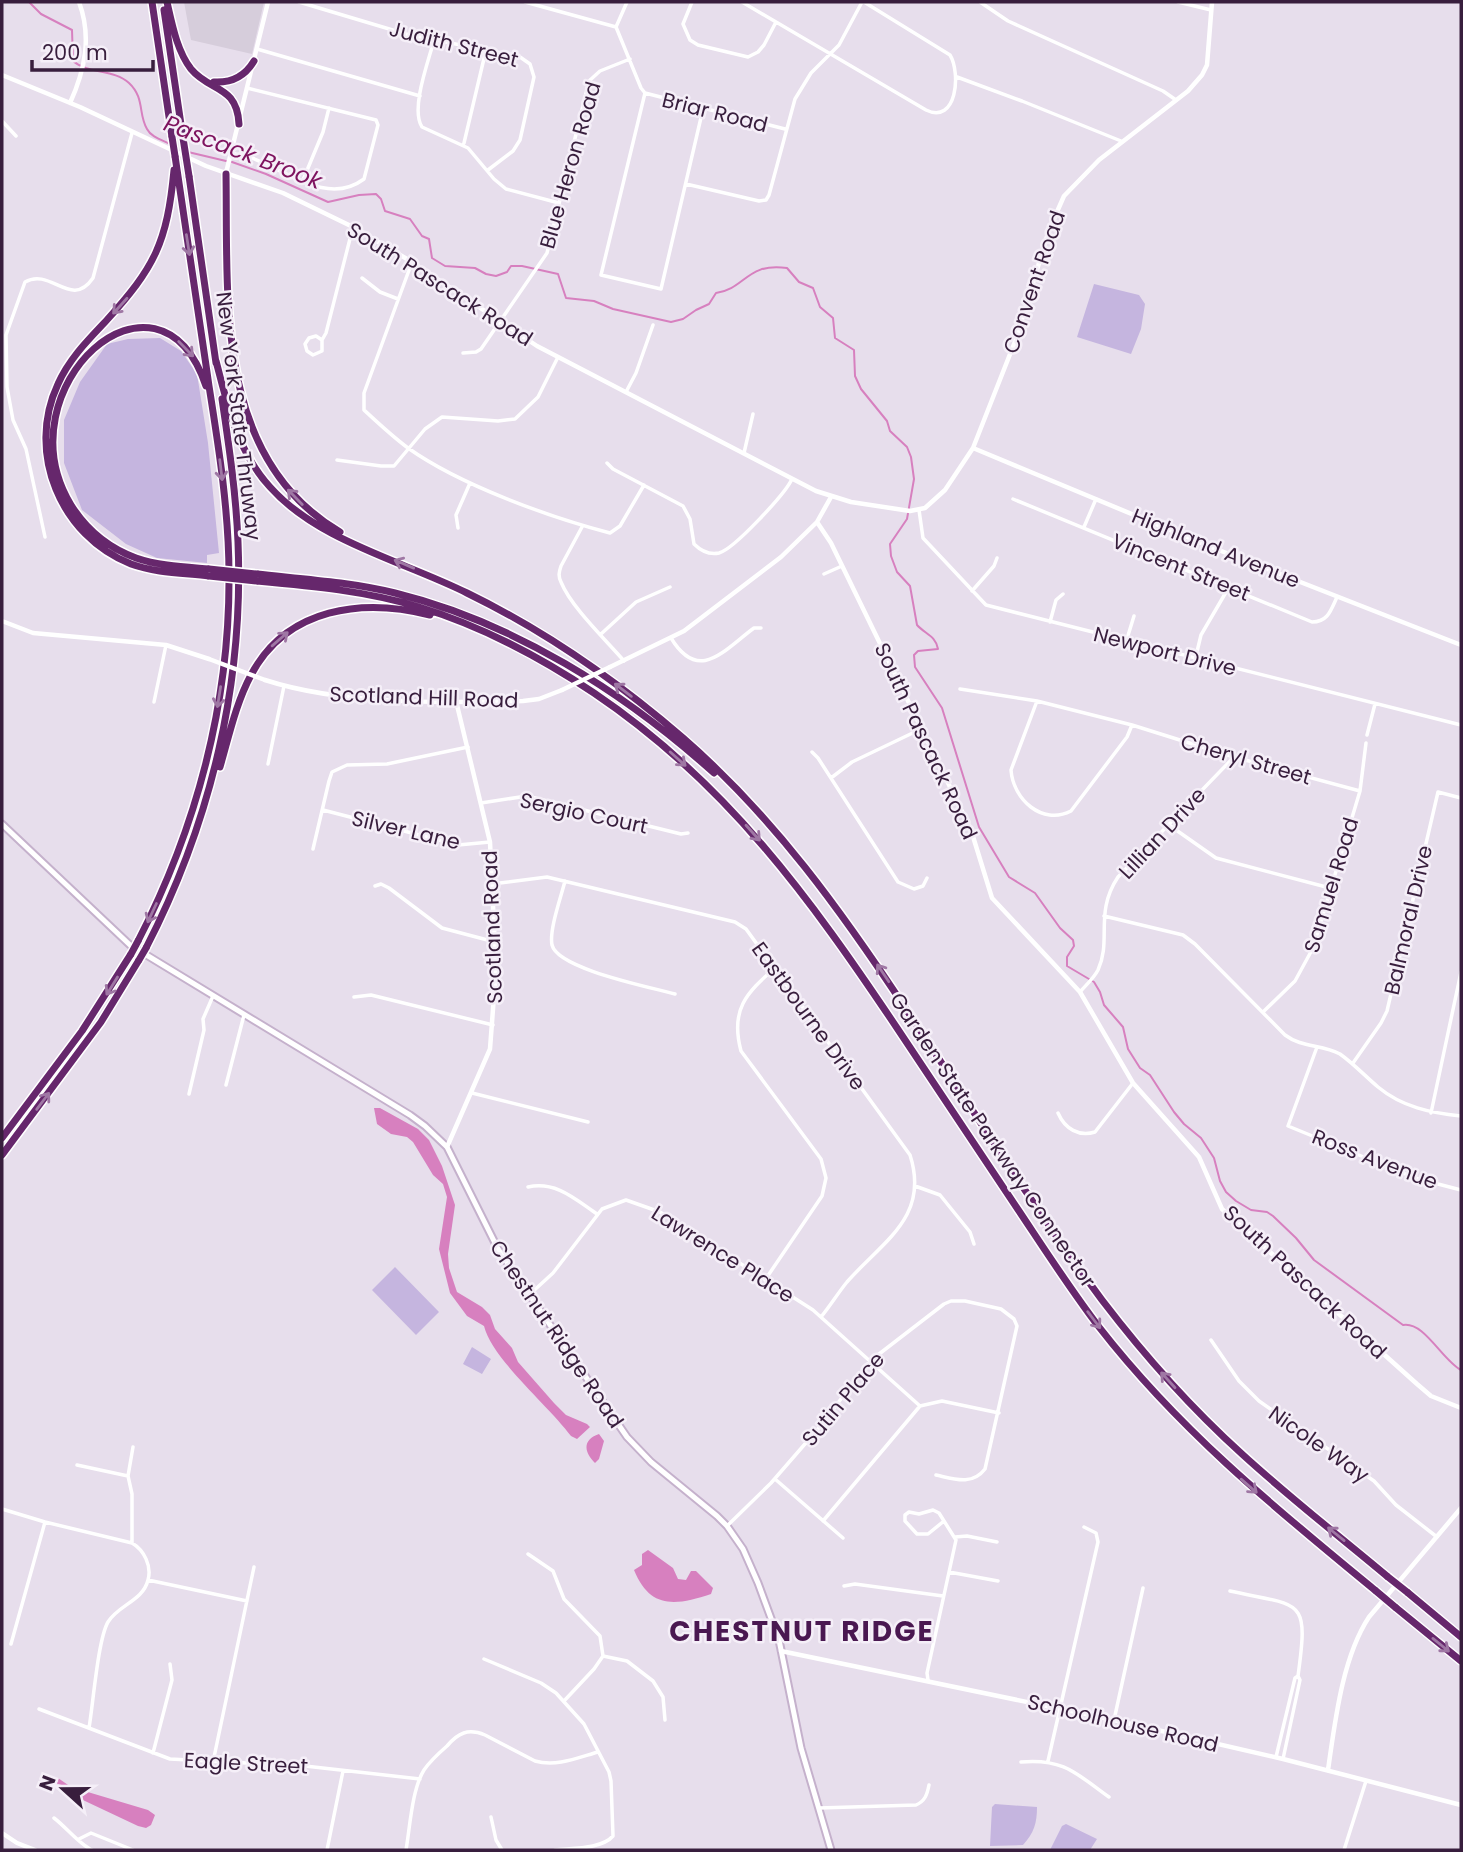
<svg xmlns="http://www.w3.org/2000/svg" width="1463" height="1852" font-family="Poppins,sans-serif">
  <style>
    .built { fill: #d6cddb }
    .green { fill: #c5b5df }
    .water { fill: #d780bf }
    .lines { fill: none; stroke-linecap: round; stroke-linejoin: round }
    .stream { stroke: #d780bf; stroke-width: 2 }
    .secondary-casing { stroke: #c5b1cc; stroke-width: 9 }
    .motorway-casing { stroke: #fff; stroke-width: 10 }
    .minor { stroke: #fff; stroke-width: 3.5 }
    .tertiary { stroke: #fff; stroke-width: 4.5 }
    .secondary { stroke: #fff; stroke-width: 5 }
    .motorway { stroke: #66276c; stroke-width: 7 }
    .motorway-bridge-casing { stroke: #fff; stroke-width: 10; stroke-linecap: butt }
    .tertiary-bridge { stroke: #fff; stroke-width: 4.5 }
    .motorway-bridge { stroke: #66276c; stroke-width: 7 }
    .oneway { stroke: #9f77a4 }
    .labels { text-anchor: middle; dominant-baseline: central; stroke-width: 5; stroke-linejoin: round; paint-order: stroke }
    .street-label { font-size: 21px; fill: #381e3d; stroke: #f5eff8 }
    .water-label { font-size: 23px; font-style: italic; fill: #7e135f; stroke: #f5eff8 }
    .district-label { font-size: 28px; font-weight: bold; letter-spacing: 2px; fill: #4a1851; stroke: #f5eff8 }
  </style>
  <rect width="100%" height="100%" fill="#e7deec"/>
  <!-- built -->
  <path class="built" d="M 184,2 L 264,2 L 252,54 L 191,40 Z"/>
  <!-- green -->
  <path class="green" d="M 1094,284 L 1139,295 L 1145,304 L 1141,329 L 1131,354 L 1077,337 Z
    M 160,338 L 181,351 L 197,374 L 208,443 L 219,553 L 207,555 L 207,563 L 157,558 L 126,544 L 82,510 L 64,463 L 64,420 L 80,382 L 107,344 L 128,339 Z
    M 395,1267 L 439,1312 L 416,1335 L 372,1290 Z
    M 472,1347 L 491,1359 L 482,1374 L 463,1364 Z
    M 995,1804 L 1037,1807 C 1037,1823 1034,1833 1023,1845 L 990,1846 L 992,1807 Z
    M 1066,1824 L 1097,1839 L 1090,1850 L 1050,1850 L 1062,1826 Z"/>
  <!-- water -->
  <path class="water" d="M 374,1108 L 380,1108 L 418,1129 L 429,1140 L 442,1166 L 455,1205 L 448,1254 L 449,1268 L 457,1292 L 482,1307 L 490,1315 L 495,1329 L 512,1348 L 518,1362 L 554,1403 L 566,1415 L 587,1424 L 590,1427 L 577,1439 L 571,1436 C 549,1406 492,1359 484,1326 L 467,1316 L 450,1293 L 439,1249 L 447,1197 L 443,1184 L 433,1175 L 413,1142 L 407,1137 L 391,1134 L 377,1124 Z
    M 599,1434 L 604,1441 L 599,1459 L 595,1463 C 584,1452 582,1440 599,1434 Z
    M 648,1550 L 673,1568 L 678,1579 L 686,1580 L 691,1571 L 696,1571 L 713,1588 L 711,1594 C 675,1606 650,1609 634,1570 L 642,1565 L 642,1554 Z
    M 58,1778 L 71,1787 L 148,1810 L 155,1815 L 151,1825 L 146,1828 L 138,1826 L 68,1793 L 65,1786 L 55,1783 Z"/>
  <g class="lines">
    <!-- stream -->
    <path class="stream" d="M 29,2 L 41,14 L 72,30 L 73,61 C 88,74 114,69 129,83 C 145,98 138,114 147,129 C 151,137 162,140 170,144
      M 188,152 L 226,161
      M 232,162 L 266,174 L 328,202 L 359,195 L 376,194 L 381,199 L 385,211 L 410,219 L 422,236 L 429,239 L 432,258 L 445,266 L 475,268 L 486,274 L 496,276 L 507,272 L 511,266 L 522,266 L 558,274 L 566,298 L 594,301 L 613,309 L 671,322 L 683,319 L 696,310 L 709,304 L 716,293 C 745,289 747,262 787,268 L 799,282 L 813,288 L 820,307 L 833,318 L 835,338 L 854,350 L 855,376 L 861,389 L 887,421 L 890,431 L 907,447 L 911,457 L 914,479 L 907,519 L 890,544 L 891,556 L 897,572 L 910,586 L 917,625 C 925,634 936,636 938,649 L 918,651 L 914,655 L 915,667 L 942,708 L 979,827 L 1009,877 L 1035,893 L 1060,928 L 1073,940 L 1074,946 L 1067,957 L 1067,966 L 1094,982 L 1100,992 L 1104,1005 L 1123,1027 L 1128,1049 L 1140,1068 L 1150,1075 L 1174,1112 L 1184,1124 L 1201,1138 L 1214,1158 L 1220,1181 L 1226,1192 L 1236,1201 L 1251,1210 L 1267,1212 L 1273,1216 L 1296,1238 L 1314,1260 L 1403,1325 C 1424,1321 1442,1360 1461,1370"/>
    <defs>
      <path id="secondary" d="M 2,824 L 130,945 L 410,1115 L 425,1126 L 447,1147 L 498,1249 L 627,1437 L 651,1462 L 717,1516 L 727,1526 L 743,1549 L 758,1583 L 779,1640 L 801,1748 L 831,1850"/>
      <path id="motorway" d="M 152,2 L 172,137
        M 167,2 C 172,24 177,51 191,69 C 210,92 237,85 239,124
        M 164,10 L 183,138
        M 214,82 C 231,83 245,76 254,61
        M 174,170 C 167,243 155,267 106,321 C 88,340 69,359 58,384 C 26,452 60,536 131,564 C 156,573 183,573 209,576
        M 226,174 C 228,300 214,458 340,532
        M 189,176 L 216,363
        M 216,361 C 228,406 237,451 270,487 C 318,541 403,561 467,593 C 545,631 617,681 683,738 C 774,817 842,912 908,1012 C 972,1108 1033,1207 1102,1300 C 1144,1355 1190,1407 1242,1454 C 1289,1497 1339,1536 1388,1577
        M 206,386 C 158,245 0,388 71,505 C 86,529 109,548 136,558 C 159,566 185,567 209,569
        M 257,574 C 303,579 350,582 395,593 C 513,622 624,692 714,773
        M 257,581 C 312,586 366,591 419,607 C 482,626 540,657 594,693 C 726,782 810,898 897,1028 C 937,1089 978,1150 1019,1211 C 1045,1250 1070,1289 1099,1327 C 1180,1431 1275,1508 1376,1591
        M 220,767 C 229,736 236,703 251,675 C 287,607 363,598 430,615
        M 138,941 C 196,829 230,703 229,575 C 229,512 219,449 209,386 C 198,309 186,232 175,156
        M 146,948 C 211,822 244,683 238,542 C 236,493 229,446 222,399
        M 2,1138 L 82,1031 L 131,954
        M 2,1155 L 101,1022 L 139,960
        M 1407,1592 L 1461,1637
        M 1395,1607 L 1461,1661"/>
    </defs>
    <!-- secondary casing -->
    <use href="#secondary" class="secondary-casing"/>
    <!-- motorway casing -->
    <use href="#motorway" class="motorway-casing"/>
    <!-- minor -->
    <path class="minor" d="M 299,2 L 406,34 L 520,57 L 530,64 L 534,77 L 520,140 L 513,151 L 488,170
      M 525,2 L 616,27 L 641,88 L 645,93 L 785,129
      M 692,2 L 683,24 L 690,40 L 698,45 L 748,57 L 758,52 L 764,45 L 776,22
      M 742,2 L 926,110 C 957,125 961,73 950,55 L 864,2
      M 980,2 L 1008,21 L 1163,91 L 1176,100
      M 1178,2 L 1211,10
      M 616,27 L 627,2
      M 434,40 C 429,60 410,109 422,127 L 468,148 L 494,179 L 506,189 L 559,203
      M 257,49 L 420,96
      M 957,77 L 1022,101 L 1121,141
      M 645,93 L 601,275 L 661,289 L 703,109
      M 2,121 L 16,136
      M 464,143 L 486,50
      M 231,153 C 238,155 246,156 252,158 C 287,171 328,206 364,179 L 378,125 L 376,120 L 247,88
      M 303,180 L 323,132 L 329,108
      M 686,184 L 759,201 L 766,200 L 769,195 L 795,99 L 811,73 L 839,45 L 862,2
      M 412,262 L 364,393 L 364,410 C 378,423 393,437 408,448 C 460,485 549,517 610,533 L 620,526 L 644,485
      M 362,278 L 380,292 L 398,299
      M 322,340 L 316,336 L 309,338 L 305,344 L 307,351 L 313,355 L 322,351 L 322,340 L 326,333 L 353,227
      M 463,353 L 476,352 L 481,349 L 547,253 L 589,81 L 600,71 L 630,59
      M 626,392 L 636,373 L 653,325
      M 744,453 L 753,414
      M 337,460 L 381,466 L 394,466 L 425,429 L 442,417 L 498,421 L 515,419 L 538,397 L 558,357
      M 607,463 L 613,469 L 683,506 L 690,519 L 694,544 C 701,551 709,555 719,553 C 734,549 785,494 792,479
      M 1013,499 L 1312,622 C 1328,622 1331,610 1337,597
      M 919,510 L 923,538 L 986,605 L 1461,725
      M 582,527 L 561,566 C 559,572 558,576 561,582 C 571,607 606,640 624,661
      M 1084,527 L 1096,499
      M 458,528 L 456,515 L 470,483
      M 45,537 L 26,449 L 13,420 L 7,387 L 6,335 L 25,282 C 51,267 71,310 93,278 L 132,133
      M 824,574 L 842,566
      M 972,591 L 994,566 L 997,558
      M 1050,622 L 1056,600 L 1063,594
      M 601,634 L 636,602 L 670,587
      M 671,638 C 699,684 724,650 754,628 L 761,628
      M 1126,642 L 1134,616
      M 1195,660 L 1201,635 L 1229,587
      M 960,689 L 1037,701 L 1132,725 L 1234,757 L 1360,791
      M 1037,701 L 1011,770 C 1013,799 1042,826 1071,811 L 1127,737 L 1132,725
      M 154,702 L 166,645
      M 1367,735 L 1375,704
      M 812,752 L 818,758 L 898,882 L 914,889 L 923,886 L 927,878
      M 268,764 L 284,686
      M 831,778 L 852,762 L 921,729
      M 481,803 L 527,796 L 681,834 L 688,833
      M 323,810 L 458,845 L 490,842
      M 1169,825 L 1216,858 L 1330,888
      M 313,849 L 329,781 L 332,772 L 347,765 L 387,764 L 468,747
      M 565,881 C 561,897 549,930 552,945 C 558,969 650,987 675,994
      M 492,884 L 547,877 L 735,922 L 746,929 L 910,1155 C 930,1217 883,1241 847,1282 C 838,1293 830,1306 821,1317
      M 375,886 L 381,884 L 389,888 L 442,928 L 495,942
      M 1104,916 L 1183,935 L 1195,944 L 1285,1035 C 1302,1048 1322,1044 1340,1054 C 1354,1064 1365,1076 1378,1087 C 1402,1107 1431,1113 1461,1116
      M 1080,992 C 1086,985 1094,978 1098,970 C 1112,940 1094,913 1118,877 L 1234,757
      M 354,997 L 371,995 L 493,1025
      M 1263,1012 L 1295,981 L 1313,948 L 1360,791 L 1366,743
      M 1317,1047 L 1288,1126 L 1415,1178 L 1461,1190
      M 1353,1063 L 1381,1023 L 1387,1011 L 1438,792 L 1461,798
      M 226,1085 L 244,1015
      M 472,1093 L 588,1122
      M 189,1094 L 204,1030 L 203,1019 L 213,996
      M 1058,1113 C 1065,1129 1079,1137 1095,1132 L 1133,1083
      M 1431,1113 L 1461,972
      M 915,1186 L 940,1195 L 970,1232 L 974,1244
      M 528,1187 C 556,1181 575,1199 597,1214
      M 765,1280 L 822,1196 L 826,1178 L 821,1159 L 741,1051 C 730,1010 746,993 775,968
      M 529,1295 L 553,1273 L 602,1209 L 626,1200 L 660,1212 L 813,1310 L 920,1406
      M 1211,1340 L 1239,1381 L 1259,1401 L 1374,1481 L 1396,1505 L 1437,1537
      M 77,1465 L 128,1476
      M 775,1479 L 843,1538
      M 2,1509 L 45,1522 L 132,1543 C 144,1550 152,1566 148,1580 C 143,1601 118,1605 108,1622 C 98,1639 93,1705 89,1728
      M 933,1510 L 939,1513 L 944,1521 L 928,1534 L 917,1534 L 905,1521 L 905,1515 L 909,1512 L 919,1514 Z
      M 823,1521 L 920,1406 L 942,1401 L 999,1413
      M 727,1526 L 771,1483 L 818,1429 L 870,1361 L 944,1304 L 951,1301 L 965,1301 L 1001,1309 L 1014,1319 L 1017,1326 L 985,1469 C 972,1486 954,1479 936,1475
      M 955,1537 L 967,1536 L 997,1542
      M 132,1543 L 132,1494 L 128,1476 L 133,1447
      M 528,1554 L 553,1571 L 564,1599 L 600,1636 L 603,1656 L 627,1661 L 653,1681 L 663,1697 L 665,1720
      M 949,1572 L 998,1581
      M 148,1580 L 247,1601
      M 844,1586 L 855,1584 L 943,1596
      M 1230,1591 C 1302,1607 1309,1596 1298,1676 L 1300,1680 L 1283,1759
      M 11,1644 L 45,1522
      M 484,1659 L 541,1683 L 556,1693 L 584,1724 L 609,1772 L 611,1781 L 613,1836 C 602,1849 572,1848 555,1850
      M 928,1680 L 927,1673 L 956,1540 L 944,1521
      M 564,1701 L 594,1669 L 603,1656
      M 39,1709 L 170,1759 L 305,1766 L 420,1779
      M 1114,1720 L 1143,1588
      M 153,1753 L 172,1680 L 170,1664
      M 1276,1757 L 1295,1678 L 1298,1676
      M 1048,1761 L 1098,1542 L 1096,1533 L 1084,1527
      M 213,1762 L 254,1567
      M 1021,1762 C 1063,1758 1077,1774 1109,1797
      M 819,1808 L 916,1805 C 925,1801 927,1795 929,1785
      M 491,1817 L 496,1840 L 502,1850
      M 54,1818 C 66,1827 80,1845 92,1850
      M 79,1839 L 91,1833 L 133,1850
      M 327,1850 L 343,1771
      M 406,1850 C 410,1827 412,1789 424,1770 C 430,1761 439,1753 447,1746 C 458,1733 468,1728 485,1735 L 535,1761 C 556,1767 577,1758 598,1752
      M 1344,1850 L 1366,1781"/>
    <!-- tertiary -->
    <path class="tertiary" d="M 2,75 L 80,107 L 206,166 L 283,193 L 353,227 L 412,262 L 537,346 L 816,491 L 851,502 L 910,511 L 925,508 L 945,490 L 973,448 L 1016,339 L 1049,230 L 1064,196 L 1099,160 L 1188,91 L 1202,75 L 1207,65 L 1212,2
      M 70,103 C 85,70 92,37 79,2
      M 226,173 L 268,2
      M 973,448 L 1211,547 L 1461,645
      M 817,522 L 831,543 L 971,830 L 992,898 L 1080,992 L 1133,1083 L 1199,1157 L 1222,1209 L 1417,1384 L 1431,1396 L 1461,1408
      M 2,621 L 33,633 L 166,645 L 209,659
      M 610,667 L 684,631 L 781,557 L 817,522 L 831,497
      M 265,680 C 342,705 442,703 523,701 L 539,699 L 562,690
      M 447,1147 L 490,1049 L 496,969 L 490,842 L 456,701
      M 781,1651 L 1114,1720 L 1283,1759 L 1461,1805
      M 1328,1770 C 1335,1722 1342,1658 1369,1617 L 1461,1508
      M 2,1833 L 17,1843 L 35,1850"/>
    <!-- secondary -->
    <use href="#secondary" class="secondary"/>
    <!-- motorway -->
    <use href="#motorway" class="motorway"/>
    <defs>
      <path id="motorway-bridge" d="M 172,137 L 175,156
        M 183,138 L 189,176
        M 209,569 L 257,574
        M 209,576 L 257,581
        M 131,954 L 138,941
        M 139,960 L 146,948
        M 1388,1577 L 1407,1592
        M 1376,1591 L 1395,1607"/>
    </defs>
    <!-- motorway-bridge casing -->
    <use href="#motorway-bridge" class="motorway-bridge-casing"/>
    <!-- tertiary-bridge -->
    <path class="tertiary-bridge" d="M 209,659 L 265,680
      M 562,690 L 610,667"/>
    <!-- motorway-bridge -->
    <use href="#motorway-bridge" class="motorway-bridge"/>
  </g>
  <!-- one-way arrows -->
  <defs><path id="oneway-shaft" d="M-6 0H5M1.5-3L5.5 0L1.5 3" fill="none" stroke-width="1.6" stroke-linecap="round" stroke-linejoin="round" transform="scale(1.75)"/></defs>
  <g class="oneway">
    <use href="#oneway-shaft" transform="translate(188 245) rotate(81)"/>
    <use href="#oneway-shaft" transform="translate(120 306) rotate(132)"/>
    <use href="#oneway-shaft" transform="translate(186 349) rotate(46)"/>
    <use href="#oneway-shaft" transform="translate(221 470) rotate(83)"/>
    <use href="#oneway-shaft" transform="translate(295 497) rotate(-134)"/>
    <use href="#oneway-shaft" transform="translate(404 564) rotate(-157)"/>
    <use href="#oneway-shaft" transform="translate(280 639) rotate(-41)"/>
    <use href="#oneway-shaft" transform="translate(623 690) rotate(-143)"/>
    <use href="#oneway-shaft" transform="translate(219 697) rotate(99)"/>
    <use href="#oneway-shaft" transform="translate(678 759) rotate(42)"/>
    <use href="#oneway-shaft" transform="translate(753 833) rotate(48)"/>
    <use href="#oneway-shaft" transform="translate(152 913) rotate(115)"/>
    <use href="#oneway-shaft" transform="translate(883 973) rotate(-124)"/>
    <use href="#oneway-shaft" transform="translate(112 986) rotate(122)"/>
    <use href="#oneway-shaft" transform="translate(43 1101) rotate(-53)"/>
    <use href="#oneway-shaft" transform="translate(1094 1320) rotate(53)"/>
    <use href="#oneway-shaft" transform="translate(1168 1380) rotate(-132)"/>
    <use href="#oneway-shaft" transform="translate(1249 1486) rotate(41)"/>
    <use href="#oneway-shaft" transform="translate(1336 1534) rotate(-141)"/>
    <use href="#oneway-shaft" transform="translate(1441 1645) rotate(39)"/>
  </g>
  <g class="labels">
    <!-- street labels -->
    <g class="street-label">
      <text transform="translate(454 44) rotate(14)">Judith Street</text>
      <text transform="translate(715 112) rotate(14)">Briar Road</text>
      <text transform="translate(570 165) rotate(-74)">Blue Heron Road</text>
      <text transform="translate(1034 282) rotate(-71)">Convent Road</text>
      <text transform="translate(440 284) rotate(32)">South Pascack Road</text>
      <text transform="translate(239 416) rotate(83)">New York State Thruway</text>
      <text transform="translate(1216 548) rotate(22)">Highland Avenue</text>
      <text transform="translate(1181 567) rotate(22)">Vincent Street</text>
      <text transform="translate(1165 651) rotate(14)">Newport Drive</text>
      <text transform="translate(424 697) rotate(2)">Scotland Hill Road</text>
      <text transform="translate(926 741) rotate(65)">South Pascack Road</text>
      <text transform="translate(1246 759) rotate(16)">Cheryl Street</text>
      <text transform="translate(584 813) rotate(12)">Sergio Court</text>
      <text transform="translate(406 830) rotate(13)">Silver Lane</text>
      <text transform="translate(1162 833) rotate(-47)">Lillian Drive</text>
      <text transform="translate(1331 885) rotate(-73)">Samuel Road</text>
      <text transform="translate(1408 920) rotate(-77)">Balmoral Drive</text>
      <text transform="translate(492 927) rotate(-92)">Scotland Road</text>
      <text transform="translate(809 1016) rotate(54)">Eastbourne Drive</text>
      <text transform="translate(993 1140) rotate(56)">Garden State Parkway Connector</text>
      <text transform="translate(1375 1159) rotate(21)">Ross Avenue</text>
      <text transform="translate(723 1254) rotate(32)">Lawrence Place</text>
      <text transform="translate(1305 1282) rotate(43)">South Pascack Road</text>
      <text transform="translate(557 1334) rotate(56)">Chestnut Ridge Road</text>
      <text transform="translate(843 1399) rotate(-50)">Sutin Place</text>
      <text transform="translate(1319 1444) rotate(35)">Nicole Way</text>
      <text transform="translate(1123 1723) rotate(13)">Schoolhouse Road</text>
      <text transform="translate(246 1763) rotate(3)">Eagle Street</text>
    </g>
    <!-- water labels -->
    <g class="water-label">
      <text transform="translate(243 152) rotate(21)">Pascack Brook</text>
    </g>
    <!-- district labels -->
    <g class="district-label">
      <text x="802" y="1631">CHESTNUT RIDGE</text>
    </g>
  </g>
  <!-- border -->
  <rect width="1463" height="1852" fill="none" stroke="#381e3d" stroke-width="7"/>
  <!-- north arrow -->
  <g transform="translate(63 1789) rotate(291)" stroke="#f5eff8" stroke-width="5" paint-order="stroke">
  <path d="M0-5L12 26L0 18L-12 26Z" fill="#381e3d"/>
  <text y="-10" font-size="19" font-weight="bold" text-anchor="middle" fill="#381e3d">N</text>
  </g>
  <!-- scale -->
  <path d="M32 60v10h121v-10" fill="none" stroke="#381e3d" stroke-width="3.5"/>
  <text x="42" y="60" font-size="21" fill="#381e3d" stroke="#f5eff8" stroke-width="5" paint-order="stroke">200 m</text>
</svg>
